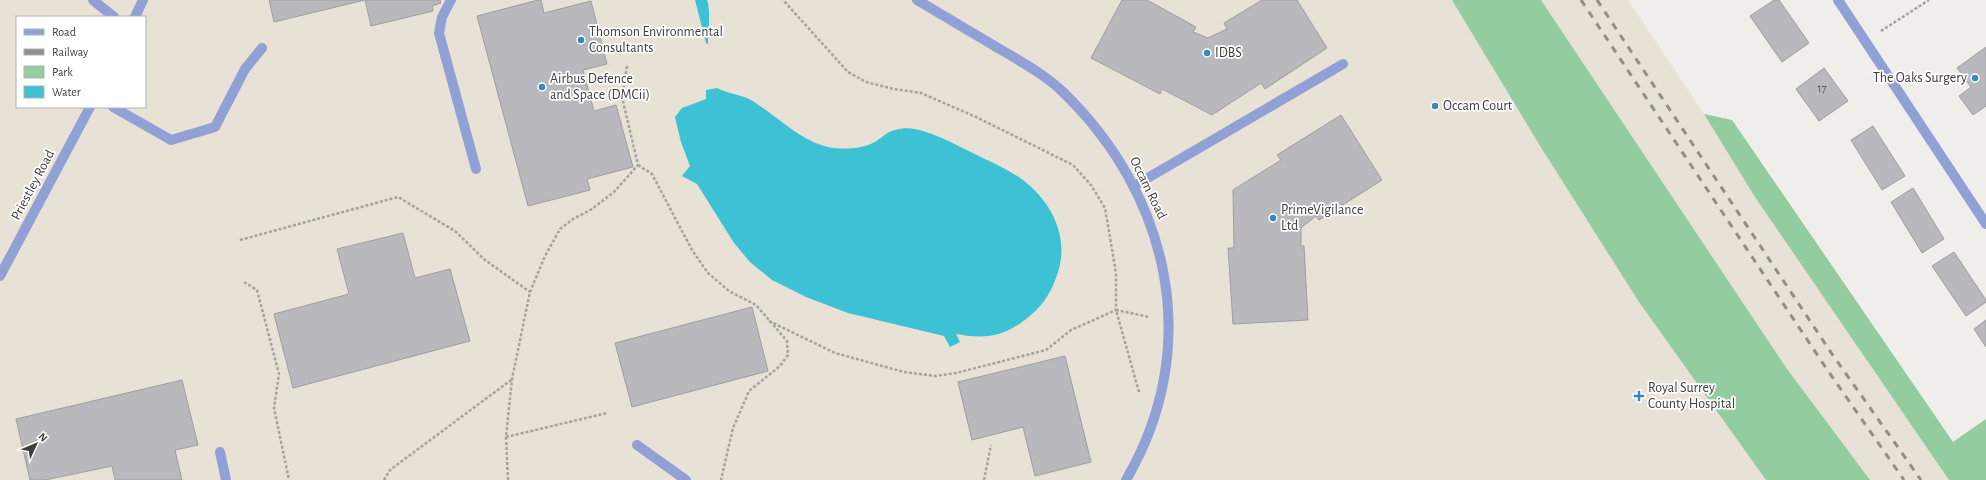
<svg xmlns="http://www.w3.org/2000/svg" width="1986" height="480" font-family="'Alegreya Sans',sans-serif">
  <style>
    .built { fill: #e8e1d6; fill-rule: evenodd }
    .green { fill: #93cc9e }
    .water { fill: #3dc1d5 }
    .building { fill: #b9b9bd; stroke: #9e9ea2 }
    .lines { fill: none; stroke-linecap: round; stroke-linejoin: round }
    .path { stroke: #a5a3a0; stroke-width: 2.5; stroke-dasharray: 3 2; stroke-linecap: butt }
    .service { stroke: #91a1d5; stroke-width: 10 }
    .minor { stroke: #91a1d5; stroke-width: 10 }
    .rail { stroke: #908f8c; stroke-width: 3; stroke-dasharray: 7 7; stroke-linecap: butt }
    .poi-dot { fill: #3c86ba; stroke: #fff; stroke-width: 1.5 }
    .labels { text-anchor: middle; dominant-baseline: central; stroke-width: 3.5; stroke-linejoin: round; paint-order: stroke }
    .number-label { font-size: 12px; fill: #5d5c5c }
    .poi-label { font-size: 14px; fill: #3e3d3b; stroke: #fff; text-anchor: start }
    .street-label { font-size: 14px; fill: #3e3d3b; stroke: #fff }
  </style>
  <rect width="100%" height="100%" fill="#f0eeea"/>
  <!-- built -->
  <path class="built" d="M 0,0 L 1628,0 L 1704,114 L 1732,120 L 1953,442 L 1986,419 L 1986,480 L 0,480 ZM 17,17 L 145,17 L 145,107 L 17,107 Z"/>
  <!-- green -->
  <path class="green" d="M 1452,0 L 1541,0 L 1787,369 L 1870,480 L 1766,480 L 1639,302 L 1542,149 Z
    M 1704,114 L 1732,120 L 1953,442 L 1986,419 L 1986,480 L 1949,480 L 1755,197 Z"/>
  <!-- water -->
  <path class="water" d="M 695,0 L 707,0 C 711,9 708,32 708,44 L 706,43 Z
    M 717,88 C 728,94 740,94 751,100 C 776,115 799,140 828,147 C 843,150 862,149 875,142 C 883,137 889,130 899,129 C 907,127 918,129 926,132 C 942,137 958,146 973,153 C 989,161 1008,169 1023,180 C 1053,203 1070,239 1057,275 C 1051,292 1044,304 1031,315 C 1006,336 988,340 956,334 L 960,342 L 950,347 L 944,336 L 848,313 L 806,297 L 772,280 L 750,262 L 734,243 L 697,184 L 682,176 L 690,166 L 681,142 L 675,117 L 682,108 L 706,99 L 706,90 Z"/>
  <!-- building -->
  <path class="building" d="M 269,0 L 365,0 L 274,22 Z
    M 365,0 L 440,0 L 441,3 L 432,6 L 433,11 L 371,26 Z
    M 538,0 L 541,0 L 544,13 L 591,1 L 607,64 L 583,70 L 594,111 L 616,105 L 633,167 L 587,179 L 590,190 L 528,206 L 477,16 Z
    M 1122,0 L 1147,0 L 1196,27 L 1193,32 L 1208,38 L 1227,29 L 1224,23 L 1262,0 L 1297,0 L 1327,48 L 1265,89 L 1261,83 L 1212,115 L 1162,89 L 1160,94 L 1091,58 Z
    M 1774,0 L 1779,0 L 1809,43 L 1782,62 L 1750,16 Z
    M 1986,47 L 1986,106 L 1973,115 L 1959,96 L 1971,87 L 1957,68 Z
    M 1824,68 L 1848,101 L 1819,121 L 1796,89 Z
    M 1341,115 L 1382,180 L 1319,220 L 1316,216 L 1301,228 L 1301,246 L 1304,246 L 1308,320 L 1233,324 L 1228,248 L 1234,248 L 1233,190 L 1281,160 L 1277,155 Z
    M 1873,126 L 1905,176 L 1882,190 L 1851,140 Z
    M 1913,188 L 1944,239 L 1922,253 L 1891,202 Z
    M 403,233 L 415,278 L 450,269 L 470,341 L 293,388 L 274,314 L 349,294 L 337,249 Z
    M 1954,252 L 1986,300 L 1986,302 L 1966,316 L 1932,266 Z
    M 752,307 L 768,371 L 632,407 L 615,343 Z
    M 1986,320 L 1986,347 L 1974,329 Z
    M 1065,356 L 1091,462 L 1035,476 L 1023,427 L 972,440 L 958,382 Z
    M 182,380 L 198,445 L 175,450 L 182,480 L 115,480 L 112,466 L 45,480 L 30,480 L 16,419 Z"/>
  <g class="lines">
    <!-- path -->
    <path class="path" d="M 1881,31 L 1929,0
      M 638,165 L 652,174 L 692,250 L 708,273 L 729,291 L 756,305 L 787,341 L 788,355 L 780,366 L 749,391 L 733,428 L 721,480
      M 240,240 L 398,197 L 455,231 L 485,260 L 530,292
      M 244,282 L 257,290 L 279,374 L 274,408 L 289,480
      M 769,321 L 835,353 L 904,372 L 936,376 L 956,373 L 1046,350 L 1071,330 L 1116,310 L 1116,273 L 1105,208 L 1091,185 L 1073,165 L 974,116 L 921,93 L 894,89 L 866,82 L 848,72 L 783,0
      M 1139,392 L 1116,310 L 1149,317
      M 506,437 L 607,413
      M 384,480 L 390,470 L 511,380
      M 508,480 L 506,437 L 512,379 L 530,292 L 545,256 L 560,229 L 573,219 L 592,209 L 614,192 L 638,165 L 622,97 L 627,66
      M 984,480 L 991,445"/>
    <!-- service -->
    <path class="service" d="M 93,0 L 114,17
      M 451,0 L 442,17 L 439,33 L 476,169
      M 113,107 L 171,140 L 215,127 L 245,69 L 262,48
      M 1134,186 L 1343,64
      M 637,445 L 686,480
      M 220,452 L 226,480"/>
    <!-- minor -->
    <path class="minor" d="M 917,0 C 944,16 971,32 998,48 C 1020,61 1044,74 1063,92 C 1170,196 1204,347 1126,480
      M 1838,0 L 1986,224
      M 135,17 L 143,0
      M 0,276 L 90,107"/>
    <!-- rail -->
    <path class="rail" d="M 1581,0 L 1824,365 L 1904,480
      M 1597,0 L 1832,354 L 1921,480"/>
  </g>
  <!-- markers -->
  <g class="poi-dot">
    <circle cx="581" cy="40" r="4"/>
    <circle cx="1207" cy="53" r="4"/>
    <circle cx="1975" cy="78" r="4"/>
    <circle cx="542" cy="87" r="4"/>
    <circle cx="1435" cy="106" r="4"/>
    <circle cx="1273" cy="218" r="4"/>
    <path d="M1637 390h4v4h4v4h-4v4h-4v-4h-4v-4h4z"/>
  </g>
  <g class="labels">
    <!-- number labels -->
    <g class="number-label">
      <text x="1822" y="88">17</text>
    </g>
    <!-- poi labels -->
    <g class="poi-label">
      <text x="589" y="32">Thomson Environmental<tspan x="589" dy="16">Consultants</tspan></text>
      <text x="1215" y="53">IDBS</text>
      <text x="1967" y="78" text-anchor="end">The Oaks Surgery</text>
      <text x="550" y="79">Airbus Defence<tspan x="550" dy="16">and Space (DMCii)</tspan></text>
      <text x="1443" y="106">Occam Court</text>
      <text x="1281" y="210">PrimeVigilance<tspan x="1281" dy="16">Ltd</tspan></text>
      <text x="1648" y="388">Royal Surrey<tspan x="1648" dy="16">County Hospital</tspan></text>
    </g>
    <!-- street labels -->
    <g class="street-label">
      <text transform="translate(33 185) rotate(-62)">Priestley Road</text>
      <text transform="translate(1148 188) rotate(64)">Occam Road</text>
    </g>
  </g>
  <!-- legend -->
  <rect x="16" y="16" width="130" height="92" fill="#ffffff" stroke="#b2b1b1"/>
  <rect x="24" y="29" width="20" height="6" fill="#91a1d5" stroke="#b2b1b1"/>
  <text x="52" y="36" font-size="12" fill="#3e3d3b">Road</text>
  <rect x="24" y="49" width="20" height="6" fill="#908f8c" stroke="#b2b1b1"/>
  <text x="52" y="56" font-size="12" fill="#3e3d3b">Railway</text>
  <rect x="24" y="66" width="20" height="12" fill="#93cc9e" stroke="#b2b1b1"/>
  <text x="52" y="76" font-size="12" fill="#3e3d3b">Park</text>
  <rect x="24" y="86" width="20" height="12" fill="#3dc1d5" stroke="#b2b1b1"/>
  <text x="52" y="96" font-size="12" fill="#3e3d3b">Water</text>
  <!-- north arrow -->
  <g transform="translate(36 444) rotate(46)" stroke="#ffffff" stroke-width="3" paint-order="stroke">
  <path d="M0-3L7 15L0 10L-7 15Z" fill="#3e3d3b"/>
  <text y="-6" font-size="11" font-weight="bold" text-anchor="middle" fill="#3e3d3b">N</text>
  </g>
</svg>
